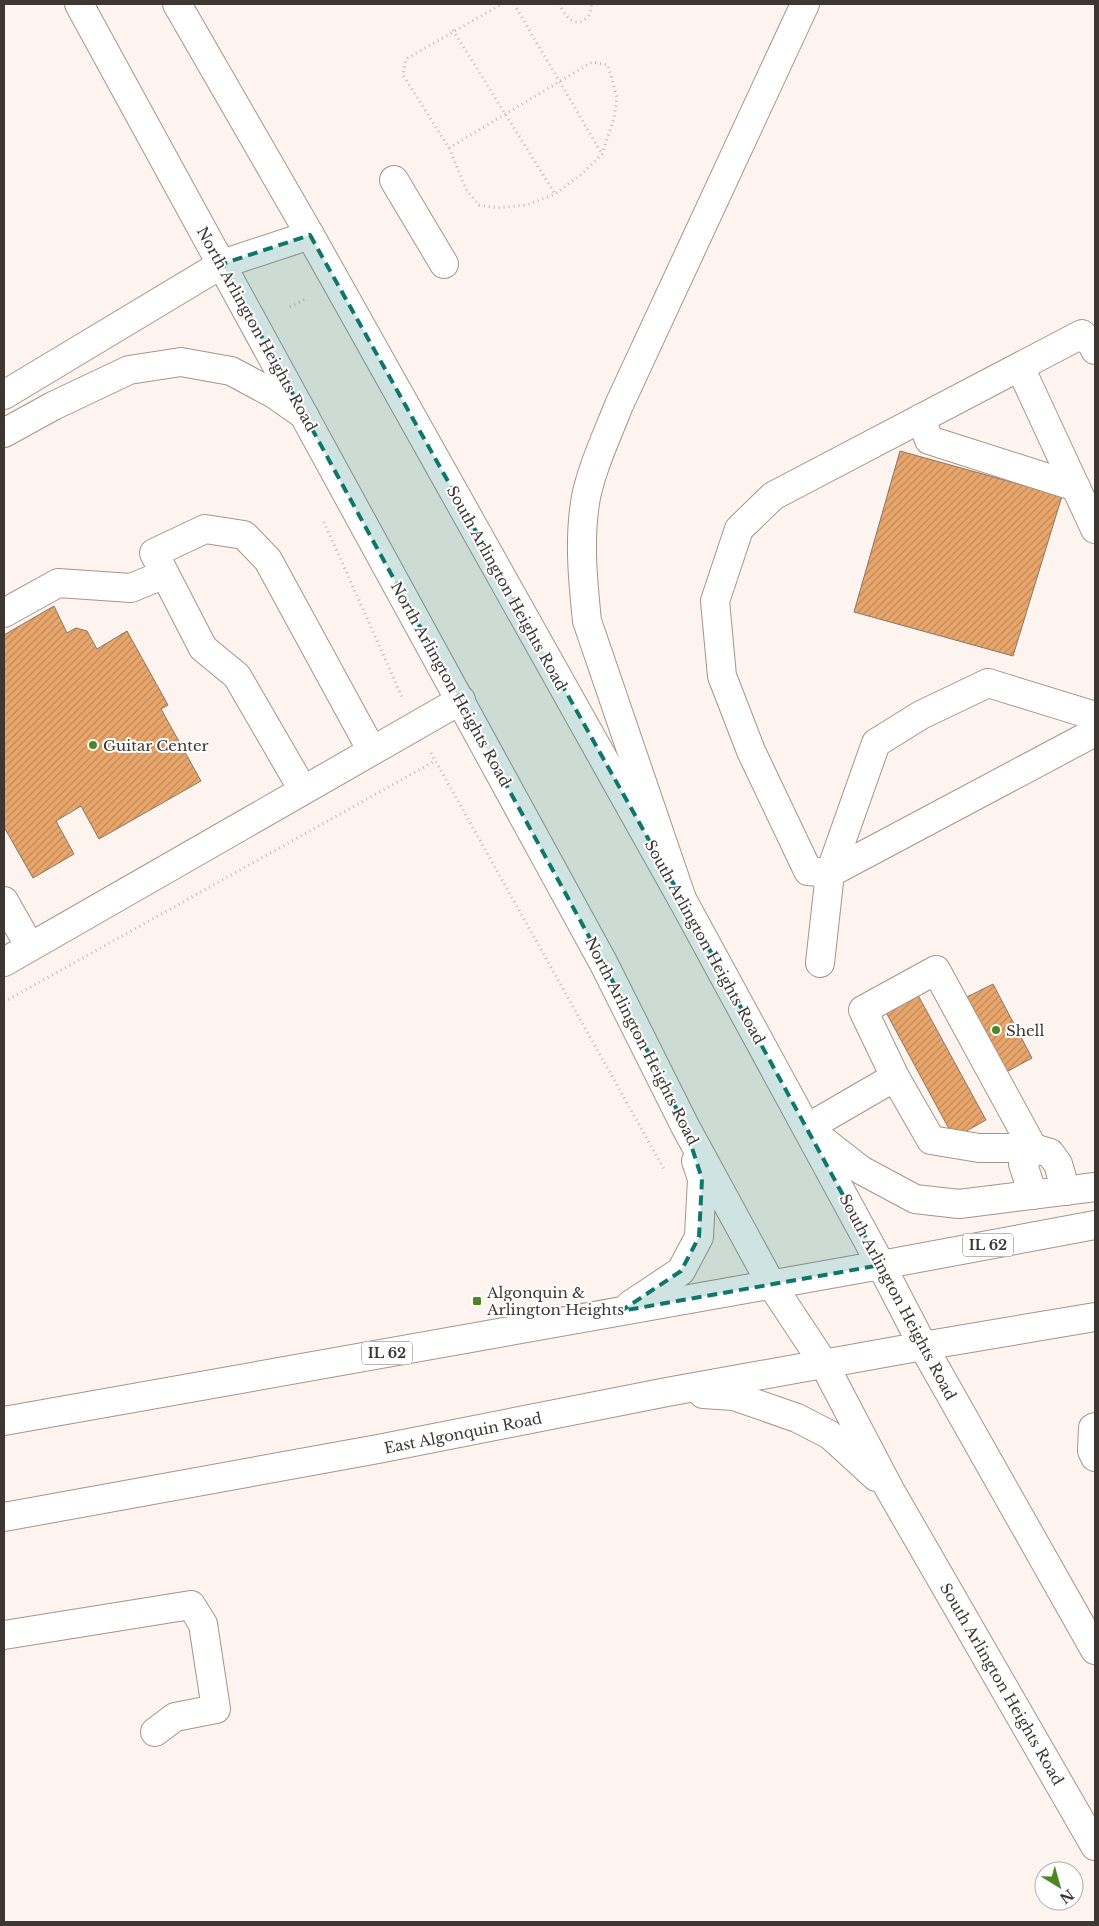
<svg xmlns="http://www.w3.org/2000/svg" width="1099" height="1926" font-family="'Libre Baskerville',serif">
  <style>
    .building { fill: url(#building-hatch); stroke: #88776a }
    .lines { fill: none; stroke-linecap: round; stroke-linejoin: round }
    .minor-casing { stroke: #a79488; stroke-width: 30 }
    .major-casing { stroke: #a79488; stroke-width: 30 }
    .highway-casing { stroke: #a79488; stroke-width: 30 }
    .path { stroke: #c2bab5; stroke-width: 3; stroke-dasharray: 1 4; stroke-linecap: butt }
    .minor { stroke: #fff; stroke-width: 28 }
    .major { stroke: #fff; stroke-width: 28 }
    .highway { stroke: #fff; stroke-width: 28 }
    .marked { fill: #0f766e; fill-opacity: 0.2; stroke: #0f766e; stroke-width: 4; stroke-dasharray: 10 6; stroke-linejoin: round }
    .poi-dot { fill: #4b8726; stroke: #fff; stroke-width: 2 }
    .labels { text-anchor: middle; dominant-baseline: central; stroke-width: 4; stroke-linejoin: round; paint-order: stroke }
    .shield { fill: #fff; stroke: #78726f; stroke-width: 1 }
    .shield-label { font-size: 14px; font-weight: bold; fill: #3e3631 }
    .street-label { font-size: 15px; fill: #3e3631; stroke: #fff }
    .poi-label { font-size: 15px; fill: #3e3631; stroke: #fff; text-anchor: start }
  </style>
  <defs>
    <pattern id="building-hatch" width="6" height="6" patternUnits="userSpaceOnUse" patternTransform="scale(1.25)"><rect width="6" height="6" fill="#e9a66b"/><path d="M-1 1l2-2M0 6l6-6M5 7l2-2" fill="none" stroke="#be8859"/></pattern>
  </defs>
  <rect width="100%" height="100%" fill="#fdf4ef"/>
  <!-- building -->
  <path class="building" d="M 900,451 L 1062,496 L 1013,656 L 854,612 Z
    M 54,606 L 67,633 L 76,628 L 87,631 L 97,649 L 127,631 L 168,705 L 161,709 L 201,781 L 99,839 L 81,806 L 56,821 L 74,854 L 33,878 L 4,827 L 4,635 Z
    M 993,984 L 1032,1058 L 999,1076 L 959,1001 Z
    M 913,986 L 986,1120 L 954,1138 L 881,1003 Z"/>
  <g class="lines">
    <defs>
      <path id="minor" d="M 394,180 L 444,264
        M 1095,350 L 1092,344 L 1082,334 L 773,496 L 739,529 L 715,601 L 722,676 L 751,751 L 808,871 L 830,873 L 1095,732
        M 1020,367 L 1095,529
        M 921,418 L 929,440 L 1076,487
        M 4,613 L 58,583 L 131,588 L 165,574
        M 303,790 L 237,676 L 203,648 L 154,553 L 205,529 L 244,535 L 268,560 L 372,751
        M 4,901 L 30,947
        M 4,962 L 461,700
        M 820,963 L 830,873 L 876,743 L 921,715 L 988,683 L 1095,716
        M 895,1077 L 863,1010 L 936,970 L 1033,1148
        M 807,1128 L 895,1077 L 931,1140 L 979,1148 L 1033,1148 L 1050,1153 L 1058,1164 L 1066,1191
        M 1033,1195 L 1023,1164 L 1033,1148
        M 1095,1427 L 1093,1428 L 1092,1451 L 1095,1457
        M 4,1635 L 191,1605 L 203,1624 L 216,1709 L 175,1717 L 155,1732"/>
      <path id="major" d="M 79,4 L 604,964 L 685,1126 L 771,1284 L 824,1364 L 890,1490 L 1095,1846
        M 177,4 L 310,235 L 682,899 L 881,1265 L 923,1346 L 1095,1650
        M 815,1134 L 861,1170 L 915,1199 L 959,1204 L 1095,1187
        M 630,1305 L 681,1271 L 699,1237 L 702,1179 L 696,1161
        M 703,1394 L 734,1396 L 797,1418 L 830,1435 L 876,1477
        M 4,1421 L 881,1265 L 1095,1225
        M 4,1517 L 378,1449 L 667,1392 L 923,1346 L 1095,1317"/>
      <path id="highway" d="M 4,395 L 222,264 L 310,235
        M 4,433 L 53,406 L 129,370 L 181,362 L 231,371 L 274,394 L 304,415
        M 682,899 L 587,621 C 583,582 579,542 585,503 C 589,474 608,433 619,405 L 805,4"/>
    </defs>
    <!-- minor casing -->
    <use href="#minor" class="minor-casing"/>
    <!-- major casing -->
    <use href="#major" class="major-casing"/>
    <!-- highway casing -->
    <use href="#highway" class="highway-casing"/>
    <!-- path -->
    <path class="path" d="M 514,4 L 602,154
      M 559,4 C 562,9 566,17 571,20 C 583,27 593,14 591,4
      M 453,30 L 555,194
      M 449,148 L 592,62 L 608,65 L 617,98 L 614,118 L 602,154 L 582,174 L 555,194 L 527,205 L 497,208 L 479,205 L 467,191 L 449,148 L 403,75 L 406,59 L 502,4
      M 290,307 L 307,298
      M 324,522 L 403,699
      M 431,753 L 665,1171
      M 4,1002 L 435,761"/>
    <!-- minor -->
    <use href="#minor" class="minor"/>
    <!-- major -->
    <use href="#major" class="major"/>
    <!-- highway -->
    <use href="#highway" class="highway"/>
  </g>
  <!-- marked area -->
  <path class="marked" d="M 310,235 L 682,899 L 881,1265 L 621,1311 L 681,1271 L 699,1237 L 702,1179 L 685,1126 L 604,964 L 222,264 Z"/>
  <!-- markers -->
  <g class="poi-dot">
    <circle cx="93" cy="745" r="5"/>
    <circle cx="996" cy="1030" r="5"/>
    <rect x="472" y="1296" width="10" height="10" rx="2.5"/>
  </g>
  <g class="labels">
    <!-- shield labels -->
    <g class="shield">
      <rect x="963" y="1233.5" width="50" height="23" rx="4"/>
      <rect x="362" y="1341.5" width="50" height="23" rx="4"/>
    </g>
    <g class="shield-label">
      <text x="988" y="1245">IL 62</text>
      <text x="387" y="1353">IL 62</text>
    </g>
    <!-- street labels -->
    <g class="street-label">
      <text transform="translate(257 329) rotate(61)">North Arlington Heights Road</text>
      <text transform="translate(507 588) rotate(61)">South Arlington Heights Road</text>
      <text transform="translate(451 684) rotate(61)">North Arlington Heights Road</text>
      <text transform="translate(705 942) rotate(61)">South Arlington Heights Road</text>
      <text transform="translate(642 1041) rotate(63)">North Arlington Heights Road</text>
      <text transform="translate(898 1297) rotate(62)">South Arlington Heights Road</text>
      <text transform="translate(463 1433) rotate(-11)">East Algonquin Road</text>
      <text transform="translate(1002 1684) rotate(60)">South Arlington Heights Road</text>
    </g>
    <!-- poi labels -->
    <g class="poi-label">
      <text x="103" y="745">Guitar Center</text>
      <text x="1006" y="1030">Shell</text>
      <text x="487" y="1292">Algonquin &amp;<tspan x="487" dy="17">Arlington Heights</tspan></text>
    </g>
  </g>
  <!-- border -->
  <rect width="1099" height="1926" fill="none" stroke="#3e3631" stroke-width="10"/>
  <!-- north arrow -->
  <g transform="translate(1059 1886) rotate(143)"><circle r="24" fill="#ffffff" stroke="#b2afad"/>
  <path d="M0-4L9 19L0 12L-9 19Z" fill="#4b8726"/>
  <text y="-8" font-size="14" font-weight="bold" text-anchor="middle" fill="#3e3631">N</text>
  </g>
</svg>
